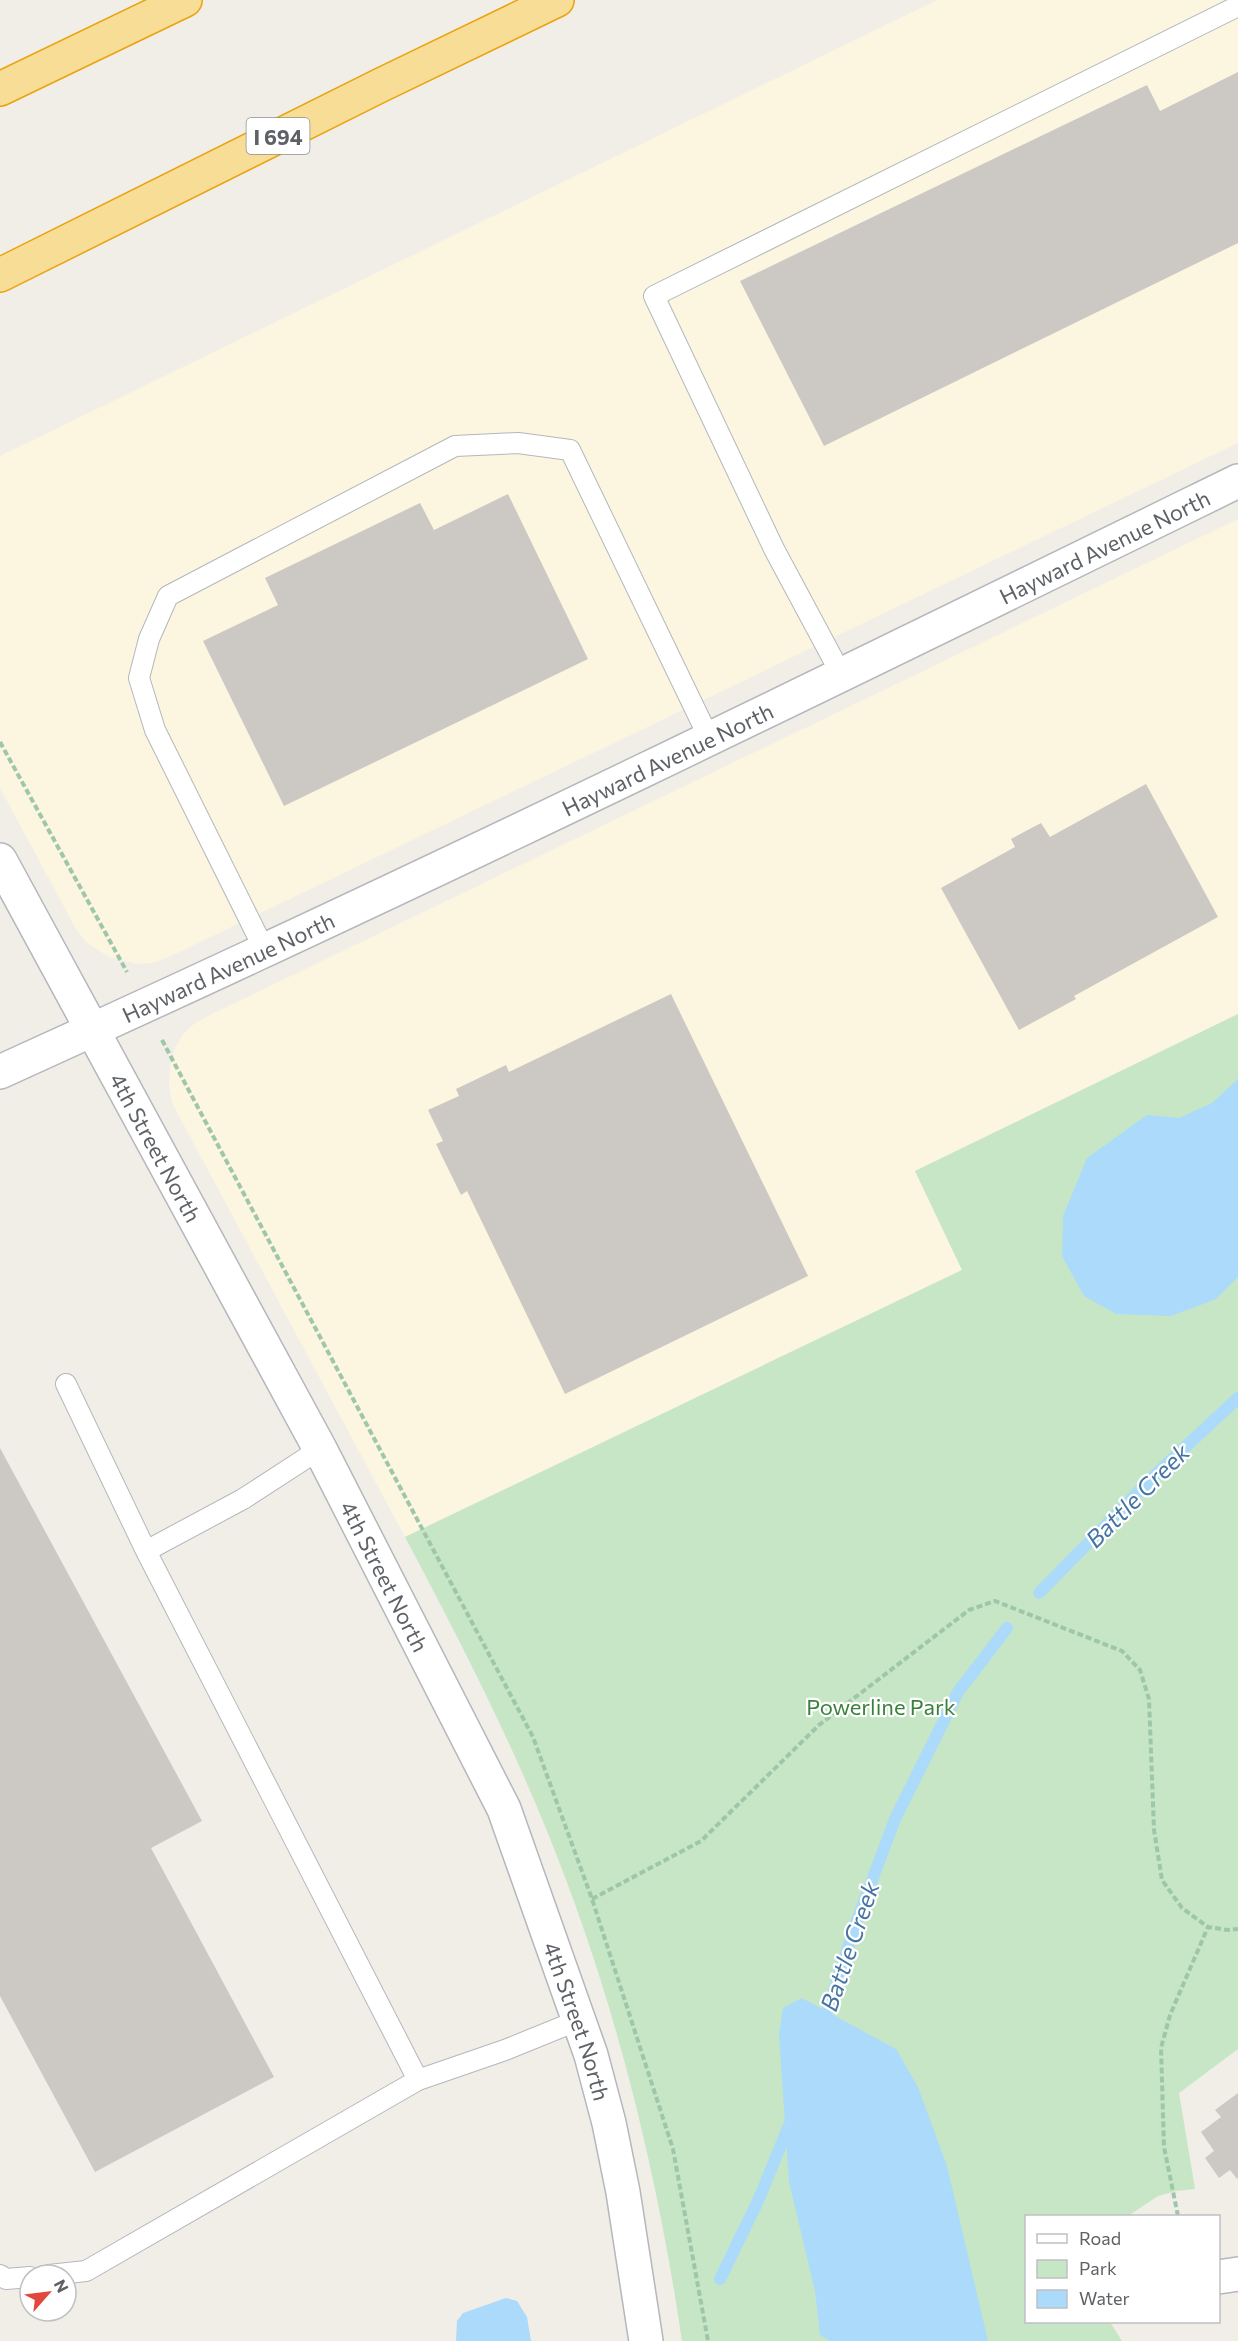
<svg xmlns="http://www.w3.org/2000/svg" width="1238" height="2341" font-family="Commissioner,sans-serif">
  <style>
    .commercial { fill: #fcf5e0 }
    .green { fill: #c6e6c5 }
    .water { fill: #acdafb }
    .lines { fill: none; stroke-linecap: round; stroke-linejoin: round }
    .stream { stroke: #acdafb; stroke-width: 12 }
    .building { fill: #ccc9c4 }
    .service-casing { stroke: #b4b7bb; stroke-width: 22 }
    .minor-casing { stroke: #b4b7bb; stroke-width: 36 }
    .tertiary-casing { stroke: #b4b7bb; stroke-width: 36 }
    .motorway-casing { stroke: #eaa20d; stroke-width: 36 }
    .path { stroke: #9ec7a9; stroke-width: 4; stroke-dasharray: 6 3; stroke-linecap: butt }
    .service { stroke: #fff; stroke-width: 20 }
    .minor { stroke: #fff; stroke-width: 33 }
    .tertiary { stroke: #fff; stroke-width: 33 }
    .motorway { stroke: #f7dd96; stroke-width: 33 }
    .labels { text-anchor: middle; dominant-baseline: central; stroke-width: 4.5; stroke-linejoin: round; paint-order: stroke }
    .shield { fill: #fff; stroke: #8e9194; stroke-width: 1.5 }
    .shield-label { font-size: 21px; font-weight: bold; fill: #5e6266 }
    .street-label { font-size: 22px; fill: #5e6266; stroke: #fff }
    .park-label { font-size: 22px; fill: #3a823c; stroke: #fff }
    .water-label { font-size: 24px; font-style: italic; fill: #4675a4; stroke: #fff }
  </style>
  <rect width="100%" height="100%" fill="#f0eee7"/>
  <!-- commercial -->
  <path class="commercial" d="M 937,0 L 1238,0 L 1238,443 L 169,957 L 152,963 L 137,964 L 109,957 L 87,943 L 76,929 L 0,788 L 0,456 Z
    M 1238,519 L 1238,1014 L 915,1171 L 962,1270 L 405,1537 L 172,1103 L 169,1085 L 170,1065 L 175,1048 L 184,1033 L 195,1023 L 212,1014 Z"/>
  <!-- green -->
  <path class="green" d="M 1238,1014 L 1238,2049 L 1179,2093 L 1195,2189 L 1176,2191 L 1158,2196 L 1128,2216 L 1026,2216 L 1026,2322 L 1110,2322 L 1122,2341 L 682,2341 C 656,2165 614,1996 547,1831 C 506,1730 456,1633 405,1537 L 962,1270 L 915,1171 Z"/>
  <!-- water -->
  <path class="water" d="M 1238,1079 L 1238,1277 L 1216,1299 L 1171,1316 L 1116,1314 L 1084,1296 L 1062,1256 L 1063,1216 L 1087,1158 L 1147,1115 L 1179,1118 L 1212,1103 Z
    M 802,1998 L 896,2049 L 918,2087 L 947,2166 L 988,2341 L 830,2341 L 820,2335 L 815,2291 L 789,2182 L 779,2035 L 783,2008 Z
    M 506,2298 L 517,2301 L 527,2317 L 531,2341 L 456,2341 L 457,2321 L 463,2313 Z"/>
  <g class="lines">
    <!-- stream -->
    <path class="stream" d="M 1039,1593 L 1152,1478 L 1238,1398
      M 822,2027 L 856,1923 L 895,1819 L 958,1692 L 1007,1628
      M 720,2279 L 758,2201 L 792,2118"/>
  </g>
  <!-- building -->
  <path class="building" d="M 1238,72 L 1238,243 L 824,446 L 740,281 L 1147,85 L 1160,111 Z
    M 508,494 L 588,659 L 284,806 L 203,641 L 278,605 L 265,578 L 420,503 L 434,530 Z
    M 1146,784 L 1218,917 L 1074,996 L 1076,999 L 1019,1030 L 941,888 L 1015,847 L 1011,839 L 1041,823 L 1050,837 Z
    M 671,994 L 808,1276 L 565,1394 L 467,1191 L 461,1195 L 436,1144 L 443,1141 L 428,1110 L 459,1096 L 456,1089 L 506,1065 L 509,1072 Z
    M 0,1448 L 202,1821 L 151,1848 L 274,2077 L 95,2172 L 0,1996 Z
    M 1238,2093 L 1238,2178 L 1237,2179 L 1230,2170 L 1219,2178 L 1205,2158 L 1214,2151 L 1201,2132 L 1221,2117 L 1215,2110 Z"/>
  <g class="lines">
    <defs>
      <path id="service" d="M 841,674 L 774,549 L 654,296 L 1238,6
        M 265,951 L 155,730 L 139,678 L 149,639 L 168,596 L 455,446 L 518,443 L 570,450 L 709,738
        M 66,1384 L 146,1551
        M 320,1449 L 243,1499 L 146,1551 L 418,2080
        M 0,2275 L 6,2279 L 30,2277
        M 49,2275 L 86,2271 L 418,2080 L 505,2050 L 579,2020"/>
      <path id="minor" d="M 0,1072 L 92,1030
        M 1218,2277 L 1238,2274"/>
      <g id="tertiary">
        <path id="s1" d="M 0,860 L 320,1449 L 504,1809 L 591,2055 L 609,2123 L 623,2192 L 646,2341"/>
        <path id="s2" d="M 92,1030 C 477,854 858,667 1238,481"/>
      </g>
      <path id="motorway" d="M 0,89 L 185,0
        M 0,275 L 381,85 L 557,0"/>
    </defs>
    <!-- service casing -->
    <use href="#service" class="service-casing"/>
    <!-- minor casing -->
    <use href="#minor" class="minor-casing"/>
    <!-- tertiary casing -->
    <use href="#tertiary" class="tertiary-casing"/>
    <!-- motorway casing -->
    <use href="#motorway" class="motorway-casing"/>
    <!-- path -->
    <path class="path" d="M 0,742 L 127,972
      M 162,1040 L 533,1737 L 592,1899 L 673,2149 L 708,2341
      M 592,1899 L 701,1841 L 819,1725 L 969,1610 L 995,1601 L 1122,1651 L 1140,1670 L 1149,1699 L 1154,1830 L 1162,1880 L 1182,1908 L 1208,1927 L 1228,1930 L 1238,1929
      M 1178,2216 L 1164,2147 L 1161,2048 L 1170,2015 L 1208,1927"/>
    <!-- service -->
    <use href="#service" class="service"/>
    <!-- minor -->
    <use href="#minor" class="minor"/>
    <!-- tertiary -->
    <use href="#tertiary" class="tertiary"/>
    <!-- motorway -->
    <use href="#motorway" class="motorway"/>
  </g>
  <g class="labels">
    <!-- shield labels -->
    <rect class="shield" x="246.5" y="118" width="63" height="36" rx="4.5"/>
    <g class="shield-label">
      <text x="278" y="136">I 694</text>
    </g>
    <!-- street labels -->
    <g class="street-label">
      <text stroke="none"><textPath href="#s2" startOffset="1122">Hayward Avenue North</textPath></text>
      <text stroke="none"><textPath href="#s2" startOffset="636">Hayward Avenue North</textPath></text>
      <text stroke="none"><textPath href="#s2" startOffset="150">Hayward Avenue North</textPath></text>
      <text stroke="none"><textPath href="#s1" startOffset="327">4th Street North</textPath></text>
      <text stroke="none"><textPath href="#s1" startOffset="813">4th Street North</textPath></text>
      <text stroke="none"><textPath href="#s1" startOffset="1299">4th Street North</textPath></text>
    </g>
    <!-- park labels -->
    <g class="park-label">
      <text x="881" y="1706">Powerline Park</text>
    </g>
    <!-- water labels -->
    <g class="water-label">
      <text transform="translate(1137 1495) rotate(-45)">Battle Creek</text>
      <text transform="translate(849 1946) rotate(-71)">Battle Creek</text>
    </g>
  </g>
  <!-- legend -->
  <rect x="1025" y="2215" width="195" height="108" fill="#ffffff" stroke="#bfc0c2" stroke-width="1.5"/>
  <rect x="1037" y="2234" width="30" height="9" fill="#ffffff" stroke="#bfc0c2" stroke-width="1.5"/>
  <text x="1079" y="2245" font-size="18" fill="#5e6266">Road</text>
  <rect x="1037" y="2260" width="30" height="18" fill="#c6e6c5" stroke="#bfc0c2" stroke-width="1.5"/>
  <text x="1079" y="2275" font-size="18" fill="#5e6266">Park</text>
  <rect x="1037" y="2290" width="30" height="18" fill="#acdafb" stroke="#bfc0c2" stroke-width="1.5"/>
  <text x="1079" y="2305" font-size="18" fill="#5e6266">Water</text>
  <!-- north arrow -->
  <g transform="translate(48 2293) rotate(62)"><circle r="28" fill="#ffffff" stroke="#bfc0c2" stroke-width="1.5"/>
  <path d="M0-4.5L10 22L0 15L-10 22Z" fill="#e1473c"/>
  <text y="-9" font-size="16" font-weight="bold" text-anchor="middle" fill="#5e6266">N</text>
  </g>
</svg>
